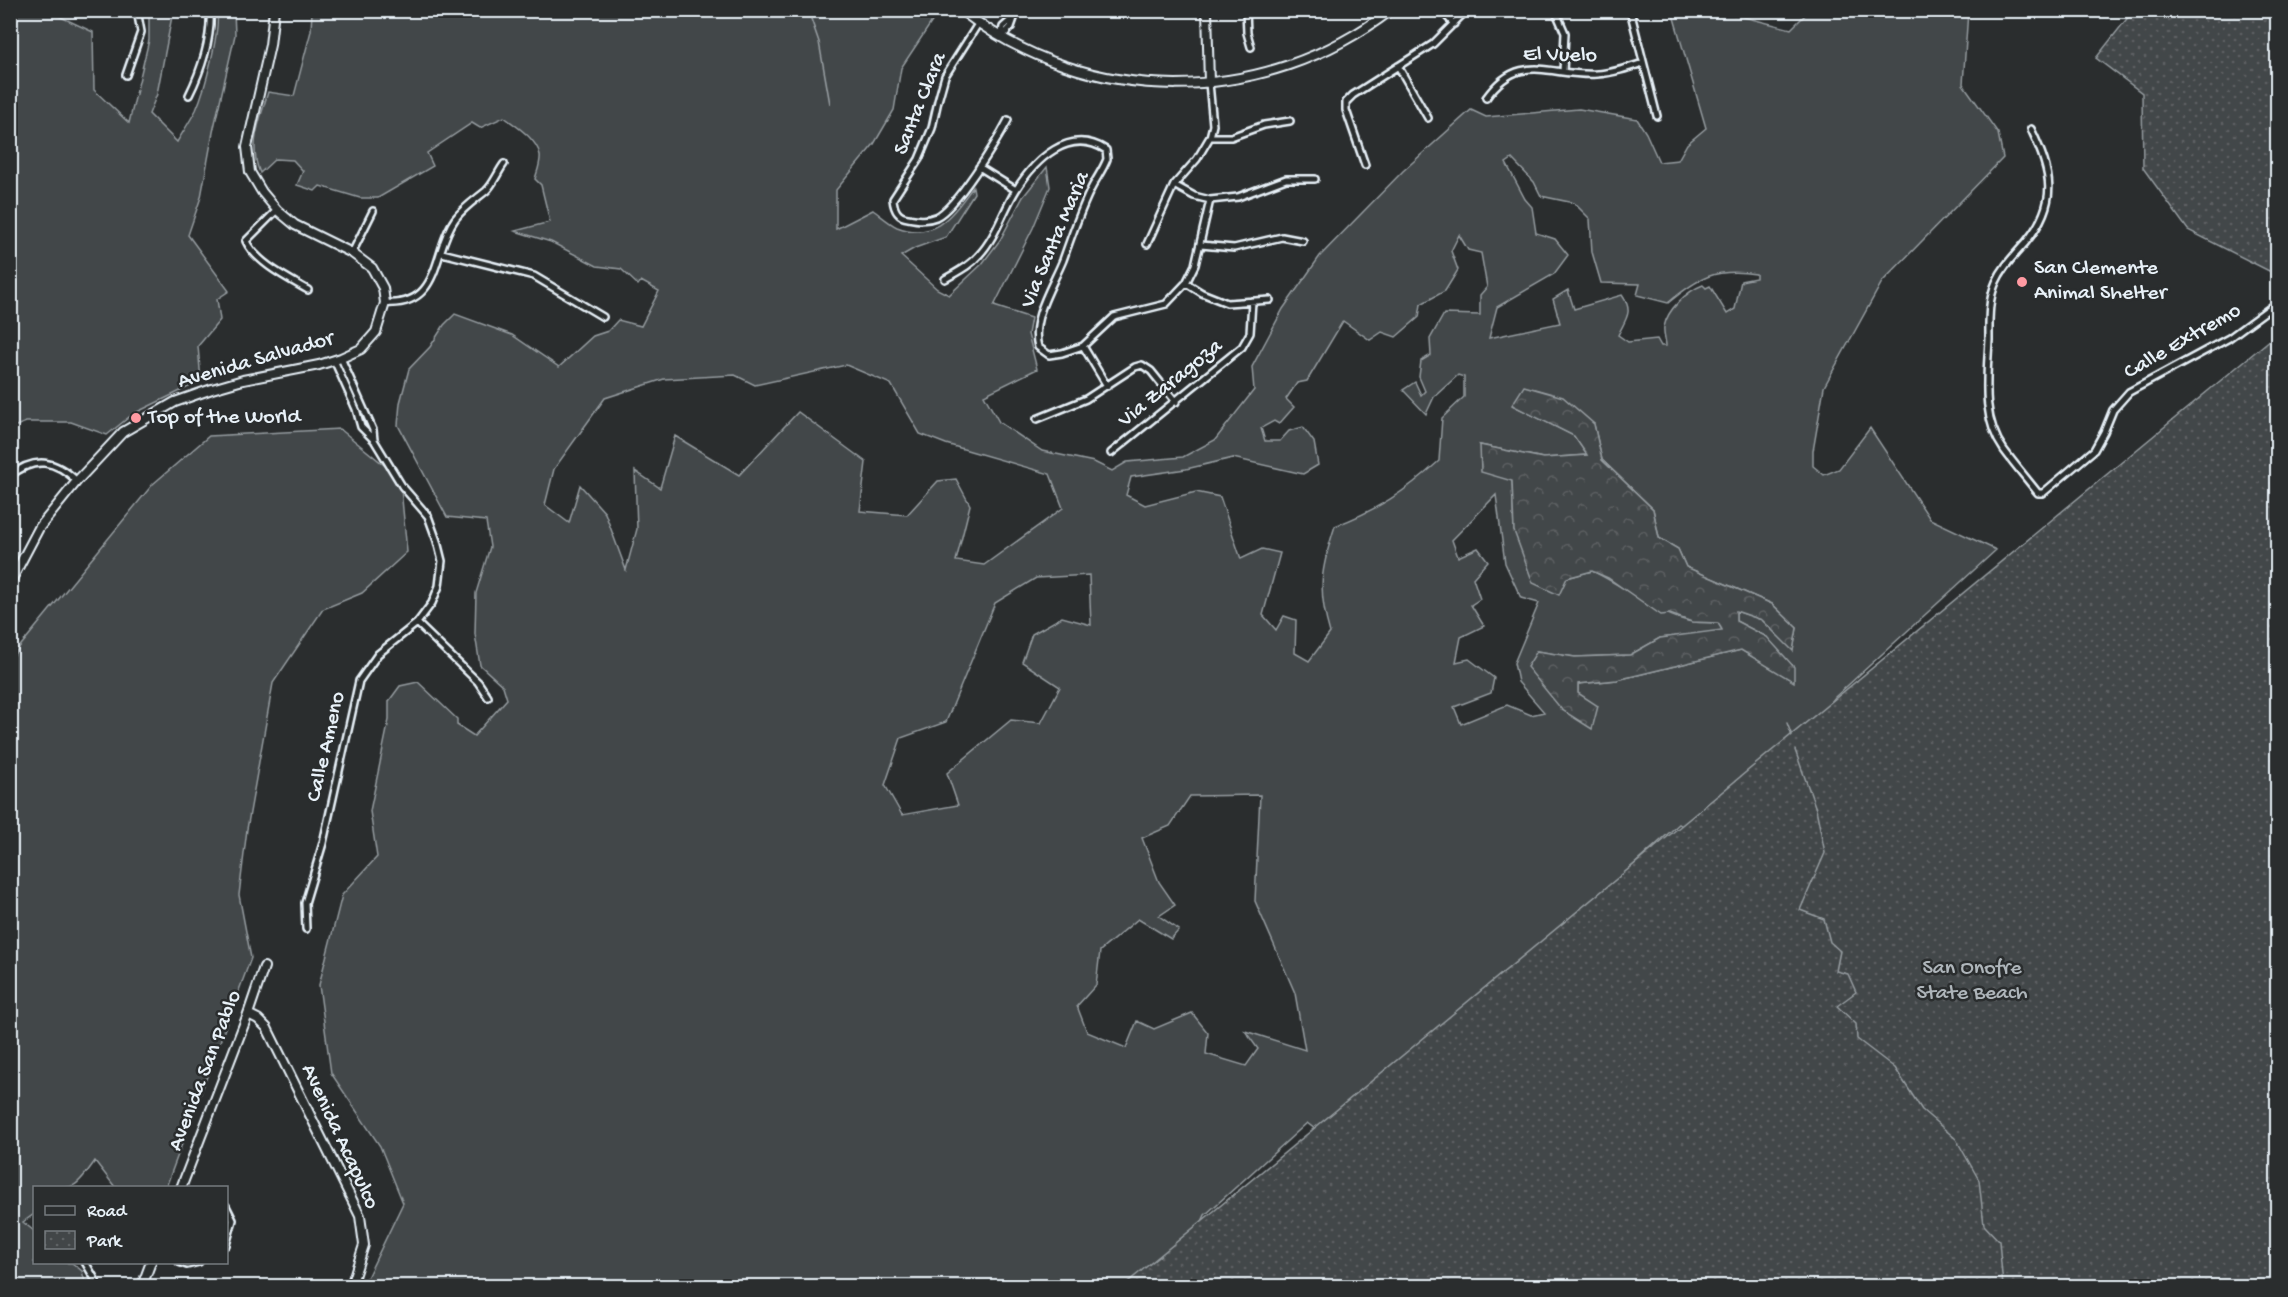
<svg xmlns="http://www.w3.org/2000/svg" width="2288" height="1297" font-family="'Gochi Hand',sans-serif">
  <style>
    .grass { fill: #424648; stroke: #959ca0; stroke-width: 1.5; fill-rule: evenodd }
    .forest { fill: url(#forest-crowns); stroke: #959ca0; stroke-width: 1.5 }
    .park { fill: url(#park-dots); stroke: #959ca0; stroke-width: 1.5 }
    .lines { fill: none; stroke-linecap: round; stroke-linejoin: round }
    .stream { stroke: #989fa3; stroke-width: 1.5 }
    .street-casing { stroke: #e8f1f8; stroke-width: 10 }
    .secondary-casing { stroke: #e8f1f8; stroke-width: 12 }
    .street { stroke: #2a2d2e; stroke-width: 5 }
    .secondary { stroke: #2a2d2e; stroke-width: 8 }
    .poi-dot { fill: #ff9aa2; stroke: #2a2d2e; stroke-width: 2 }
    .labels { text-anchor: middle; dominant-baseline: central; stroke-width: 5; stroke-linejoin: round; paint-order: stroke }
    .street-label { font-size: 22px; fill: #e8f1f8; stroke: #2a2d2e }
    .poi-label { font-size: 22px; fill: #e8f1f8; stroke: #2a2d2e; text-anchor: start }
    .park-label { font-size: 22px; fill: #aeb5ba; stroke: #2a2d2e }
  </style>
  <defs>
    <pattern id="forest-crowns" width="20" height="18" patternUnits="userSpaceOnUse" patternTransform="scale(1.5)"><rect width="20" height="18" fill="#424648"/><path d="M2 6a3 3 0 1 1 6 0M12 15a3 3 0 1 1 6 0" fill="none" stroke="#5d6163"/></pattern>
    <pattern id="park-dots" width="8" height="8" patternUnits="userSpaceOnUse" patternTransform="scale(1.5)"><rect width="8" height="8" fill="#424648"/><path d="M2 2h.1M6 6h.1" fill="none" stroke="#5d6163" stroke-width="1.8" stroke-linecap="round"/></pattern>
  </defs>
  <rect width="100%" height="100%" fill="#2a2d2e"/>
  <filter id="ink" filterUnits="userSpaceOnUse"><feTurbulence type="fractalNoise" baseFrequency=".0167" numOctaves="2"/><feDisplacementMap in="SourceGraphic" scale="12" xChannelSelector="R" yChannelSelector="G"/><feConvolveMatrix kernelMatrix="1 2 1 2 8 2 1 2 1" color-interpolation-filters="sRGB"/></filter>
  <g filter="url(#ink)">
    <!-- grass -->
    <path class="grass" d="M 11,10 L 48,11 L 93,32 L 94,90 L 129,123 L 149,40 L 149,11 L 173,11 L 157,94 L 149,114 L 177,142 C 183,132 190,121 196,110 C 205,90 220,32 217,11 L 234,11 L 235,35 L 213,132 L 201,197 L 188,235 L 229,291 L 217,299 L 220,320 L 198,346 L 201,381 L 133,414 L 107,435 L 71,422 L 26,422 L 11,428 Z
      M 312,11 L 939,11 L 901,68 L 894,110 L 874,144 L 836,190 L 836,229 L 873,210 C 880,215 889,223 897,227 C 936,242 953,213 973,187 L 974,193 L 946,237 L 915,248 L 901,256 L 937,289 L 949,295 L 982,264 L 1000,240 L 1023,197 L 1047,167 L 1050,187 L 1033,228 L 994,306 L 1031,318 L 1028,334 L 1037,369 L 984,395 L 999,422 L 1042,451 L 1094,462 L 1112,471 L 1127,462 L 1183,457 L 1215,440 L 1254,390 L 1252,367 L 1283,309 L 1320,256 L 1403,171 L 1471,110 L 1486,117 L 1579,109 L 1637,119 L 1646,133 L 1659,162 L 1678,160 L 1687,144 L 1706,128 L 1672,11 L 1720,11 L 1791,29 L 1809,11 L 1968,11 L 1963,84 L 1998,133 L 2003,158 L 1882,282 L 1824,387 L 1813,451 L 1813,466 L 1824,475 L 1839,469 L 1870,428 L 1930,519 L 1996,550 L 1835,697 L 1805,737 L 1788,738 L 1779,747 L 1753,874 L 1679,824 L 1328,1139 L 1307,1123 L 1205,1215 L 1173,1286 L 363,1286 L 403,1203 L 380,1146 L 331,1073 L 319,985 L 342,895 L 377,857 L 370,811 L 389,720 L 389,701 L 400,686 L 418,682 L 457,719 L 457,725 L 474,736 L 507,699 L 503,686 L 480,665 L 475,634 L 476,593 L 490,547 L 486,521 L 447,517 L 398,425 L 400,403 L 409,369 L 430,347 L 444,325 L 455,314 L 512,335 L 559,367 L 593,336 L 608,331 L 618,320 L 641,326 L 659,291 L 641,281 L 638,285 L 621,269 L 597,266 L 551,242 L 515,231 L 550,222 L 541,185 L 535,179 C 537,172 541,162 540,155 C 537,139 516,126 504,117 L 480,128 L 472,123 L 427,153 L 433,166 L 378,198 L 360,198 L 320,186 L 315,191 L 297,185 L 303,171 L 293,160 L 275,159 L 260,173 C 248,145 260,120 268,92 L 294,96 L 311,31 ZM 1512,159 L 1534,182 L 1541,196 L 1574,203 L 1590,219 L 1592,252 L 1601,283 L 1640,284 L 1637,295 L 1668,303 C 1699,277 1715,268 1756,274 L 1756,278 L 1741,281 L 1735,309 L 1727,314 L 1710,286 L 1706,288 L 1703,285 C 1687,291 1667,310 1664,327 C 1663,332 1666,341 1666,346 L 1661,346 L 1657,339 L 1628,342 L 1618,335 C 1626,318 1634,312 1622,295 L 1574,309 L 1568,290 L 1553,299 L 1560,323 L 1489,338 L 1497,307 L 1554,274 L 1568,255 L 1555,239 L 1536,233 L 1532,207 L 1525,199 L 1506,163 ZM 1459,235 L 1468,250 L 1481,253 L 1487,287 L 1480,295 L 1480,315 L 1444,314 L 1430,339 L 1431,355 L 1421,361 L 1419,377 L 1425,391 L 1421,395 L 1415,382 L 1403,390 L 1426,414 L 1434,397 L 1458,375 L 1464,377 L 1464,397 L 1442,418 L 1439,461 C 1405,492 1377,510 1335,526 C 1321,569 1317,589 1330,633 L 1309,661 L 1295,653 L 1296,620 L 1284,616 L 1276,630 L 1263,615 L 1280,553 L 1262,549 L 1241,559 L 1220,497 L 1196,492 L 1145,505 L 1126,495 L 1131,477 L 1186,469 L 1233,458 L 1303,474 L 1318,465 L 1314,442 L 1303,427 L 1289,431 L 1280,441 L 1265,441 L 1261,428 L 1274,421 L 1279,424 L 1294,407 L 1286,399 L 1297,383 L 1307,381 L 1343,321 L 1370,340 L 1382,332 L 1396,337 L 1419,317 L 1421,304 L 1445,291 L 1458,270 L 1451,251 ZM 846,365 L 891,384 L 920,434 L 946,444 L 1050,474 L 1063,508 L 984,565 L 956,561 L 970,505 L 956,479 L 938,481 L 907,515 L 860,511 L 866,462 L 798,412 L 739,475 L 675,436 L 660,488 L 635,471 L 637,529 L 626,570 L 605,513 L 580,485 L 569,523 L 545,505 L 554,469 L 605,398 L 664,379 L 735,375 L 755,385 ZM 1512,405 L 1594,424 L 1602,460 L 1653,509 L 1659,538 L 1678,549 L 1686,567 L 1772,604 L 1797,628 L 1793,650 L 1762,620 L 1736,611 L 1736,621 L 1767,637 L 1794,681 L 1741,650 L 1617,680 L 1578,684 L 1578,693 L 1537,651 L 1575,657 L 1630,655 L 1660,638 L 1723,631 L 1718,623 C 1710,622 1702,623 1694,622 C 1663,619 1622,584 1592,571 L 1567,578 L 1514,531 L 1512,480 L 1480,445 L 1543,458 L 1587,455 L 1574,436 ZM 1496,495 L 1505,563 L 1521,598 L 1539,603 L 1514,663 L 1518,682 L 1544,712 L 1531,715 L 1507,705 L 1461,724 L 1454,707 L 1491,693 L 1494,678 L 1469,659 L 1456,662 L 1461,637 L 1484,626 L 1471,605 L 1480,599 L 1473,578 L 1488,561 L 1478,548 L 1458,557 L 1452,540 ZM 1089,575 L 1091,625 L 1062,617 L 1032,634 L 1022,662 L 1060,687 L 1041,723 L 1011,720 L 947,773 L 958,805 L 902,815 L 885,785 L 901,738 L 946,722 L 995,603 L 1036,578 ZM 1260,795 L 1255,901 L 1295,993 L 1305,1050 L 1245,1031 L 1258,1049 L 1246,1066 L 1206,1054 L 1208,1033 L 1192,1013 L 1154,1029 L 1137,1021 L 1126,1048 L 1087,1032 L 1077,1006 L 1096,985 L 1100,951 L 1138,919 L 1171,939 L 1179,930 L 1159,916 L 1175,905 L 1159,882 L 1142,838 L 1170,826 L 1190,796 Z
      M 340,429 L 400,478 L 407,552 L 362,593 L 323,609 L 273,683 L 247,829 L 239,895 L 251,958 L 166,1187 L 115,1187 L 95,1161 C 72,1194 74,1187 34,1188 L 34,1214 L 23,1222 L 34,1231 L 34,1262 L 72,1263 L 82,1271 L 86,1286 L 64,1286 L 55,1281 L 52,1286 L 11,1286 L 10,661 L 17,650 L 153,484 L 209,436 Z"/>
    <!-- forest -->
    <path class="forest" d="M 1524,386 L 1563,397 L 1594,424 L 1602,460 L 1653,509 L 1659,538 L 1678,549 L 1686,567 L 1772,604 L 1797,628 L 1793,651 L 1762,620 L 1736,611 L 1736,621 L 1767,637 L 1794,667 L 1794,682 L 1741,650 L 1617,680 L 1578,684 L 1578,693 L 1598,706 L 1592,729 L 1562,710 L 1527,667 L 1537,651 L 1575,657 L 1630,655 L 1660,638 L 1722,630 L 1718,623 L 1692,622 L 1670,614 L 1661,615 L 1608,578 L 1592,571 L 1567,578 L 1559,595 L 1533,583 L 1514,531 L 1512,481 L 1481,472 L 1480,445 L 1543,458 L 1587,455 L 1574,436 L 1512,405 Z"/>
    <!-- park -->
    <path class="park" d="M 2133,11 L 2277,11 L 2277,275 L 2188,230 L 2143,168 L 2142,93 L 2096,58 Z
      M 2277,334 L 2277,1286 L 1123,1286 Z"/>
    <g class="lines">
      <!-- stream -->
      <path class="stream" d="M 808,10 L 819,42 L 830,104
        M 1787,723 L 1792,736
        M 1795,750 L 1816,809 L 1825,853 L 1800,910 L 1824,919 L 1830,942 L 1840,951 L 1836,971 L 1848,974 L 1856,992 L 1837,1006 L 1856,1024 L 1857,1039 L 1895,1068 L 1922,1110 L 1956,1139 L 1979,1180 L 1984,1225 L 1999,1241 L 2003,1286"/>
      <defs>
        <path id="street" d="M 1246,10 L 1247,33 L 1251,47
          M 1441,10 L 1454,24
          M 1555,10 L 1565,33 L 1563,72
          M 1630,10 L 1657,116
          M 978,24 L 945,76 L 938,101 L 932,128 L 919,159 L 893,199 C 894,209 897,217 908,218 C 918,220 926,221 936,217 C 956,208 997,141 1008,120
          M 1001,38 L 1011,27 L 1017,10
          M 1001,38 L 1003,27 L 1013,18
          M 1398,66 L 1428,118
          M 126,75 L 141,32 L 137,10
          M 189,95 C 201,71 212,38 210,10
          M 1486,98 C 1520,50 1550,77 1597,74 C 1613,73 1628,68 1643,63
          M 2031,129 C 2052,173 2059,202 2026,242 C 2015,255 2003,266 1996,282 C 1988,300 1989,321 1989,340 C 1987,378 1981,418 2004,450 C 2015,465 2027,479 2038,493 L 2043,493 L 2094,450 L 2104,432 L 2113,410 L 2129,392 L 2229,338 L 2278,302
          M 1210,137 L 1231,137 L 1264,125 L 1290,121
          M 1365,165 L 1346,110 L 1346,102 L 1353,95 L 1433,44 L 1467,10
          M 979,167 L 1016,190
          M 1174,185 L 1194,196 L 1210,200 L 1238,197 L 1286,179 L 1315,179
          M 277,210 L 246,241 C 255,262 289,279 308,290
          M 1147,244 L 1174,185 L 1197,159 L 1210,137 L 1213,125 L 1209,83
          M 1201,245 L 1234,248 L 1282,237 L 1303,241
          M 352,253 L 373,211
          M 442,253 L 534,276 L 603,317
          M 945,279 C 957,272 970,266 979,255 C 996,237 1003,211 1016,190 C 1035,160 1069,126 1106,150 L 1107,159 C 1103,170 1095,180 1090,191 C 1079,214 1071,237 1063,260 C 1053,285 1030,319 1038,347 L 1049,355 L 1062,353 L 1083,346 L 1114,317 L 1166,304 L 1186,283 L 1195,265 L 1210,200
          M 1186,283 L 1202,293 L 1227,303 L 1270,300
          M 385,303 C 442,307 432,251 455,219 C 464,207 475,200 486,191 C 493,185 498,172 504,164
          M 1083,346 L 1107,386
          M 341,358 L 373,430 L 374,440
          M 1037,419 L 1086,399 L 1135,367 L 1142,365 L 1151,371 L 1176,402
          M 1111,453 L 1242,347 L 1250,333 L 1252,301
          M 10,476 C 35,456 55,460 77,481
          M 417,623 L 478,682 L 488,697
          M 306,929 L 305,903 L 323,843 L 359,681 L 378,654 L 417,623 L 432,603 L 439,586 L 442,561 L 437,541 L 428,516 L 402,486 L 374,440 L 361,427 L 356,409 L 334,360
          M 226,1206 L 233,1220 L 226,1245
          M 85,1262 L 96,1281 L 97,1286
          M 179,1262 L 187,1265 L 199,1262"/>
        <path id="secondary" d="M 961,10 C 1088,109 1264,108 1391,10
          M 1207,10 L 1209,83
          M 10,583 L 39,528 L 77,481 L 123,432 L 175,402 L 212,389 L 243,380 L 319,365 L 341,358 L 361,349 L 376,332 L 385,303 L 383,288 L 372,268 L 352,253 L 295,225 L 277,210 L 262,192 L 250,172 L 247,147 L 270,45 L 274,10
          M 248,1014 L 258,1019 L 267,1028 L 360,1216 L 364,1245 L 351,1286
          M 181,1188 L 248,1014 L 264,967
          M 142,1286 L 151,1262"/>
      </defs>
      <!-- street casing -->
      <use href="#street" class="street-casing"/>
      <!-- secondary casing -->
      <use href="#secondary" class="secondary-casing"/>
      <!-- street -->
      <use href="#street" class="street"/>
      <!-- secondary -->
      <use href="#secondary" class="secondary"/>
    </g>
  </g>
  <!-- markers -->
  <g class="poi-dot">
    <circle cx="2022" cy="282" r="6"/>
    <circle cx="136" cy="418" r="6"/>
  </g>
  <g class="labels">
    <!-- street labels -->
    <g class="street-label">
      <text transform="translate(1560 56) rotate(1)">El Vuelo</text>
      <text transform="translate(921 104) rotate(-68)">Santa Clara</text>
      <text transform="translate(1056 240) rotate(-67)">Via Santa Maria</text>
      <text transform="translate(2183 342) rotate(-30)">Calle Extremo</text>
      <text transform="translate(256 361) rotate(-16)">Avenida Salvador</text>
      <text transform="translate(1171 384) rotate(-39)">Via Zaragoza</text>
      <text transform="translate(327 747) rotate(-77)">Calle Ameno</text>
      <text transform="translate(206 1071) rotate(-69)">Avenida San Pablo</text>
      <text transform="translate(339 1137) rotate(65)">Avenida Acapulco</text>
    </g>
    <!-- poi labels -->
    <g class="poi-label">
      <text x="2034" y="269">San Clemente<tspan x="2034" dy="25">Animal Shelter</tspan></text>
      <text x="148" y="418">Top of the World</text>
    </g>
    <!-- park labels -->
    <g class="park-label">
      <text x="1972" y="969">San Onofre<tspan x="1972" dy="25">State Beach</tspan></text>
    </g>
  </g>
  <!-- margin -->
  <rect width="2288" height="1297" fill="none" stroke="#2a2d2e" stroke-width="36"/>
  <rect x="18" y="18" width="2252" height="1261" fill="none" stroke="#e8f1f8" stroke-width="2" filter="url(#ink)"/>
  <!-- legend -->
  <rect x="33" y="1186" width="195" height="78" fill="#2a2d2e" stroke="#767b7f" stroke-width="1.5"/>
  <rect x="45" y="1206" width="30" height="9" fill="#2a2d2e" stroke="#767b7f" stroke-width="1.5"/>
  <text x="87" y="1216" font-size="18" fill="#e8f1f8">Road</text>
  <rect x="45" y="1231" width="30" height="18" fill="url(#park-dots)" stroke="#767b7f" stroke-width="1.5"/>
  <text x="87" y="1246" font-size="18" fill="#e8f1f8">Park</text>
</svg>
